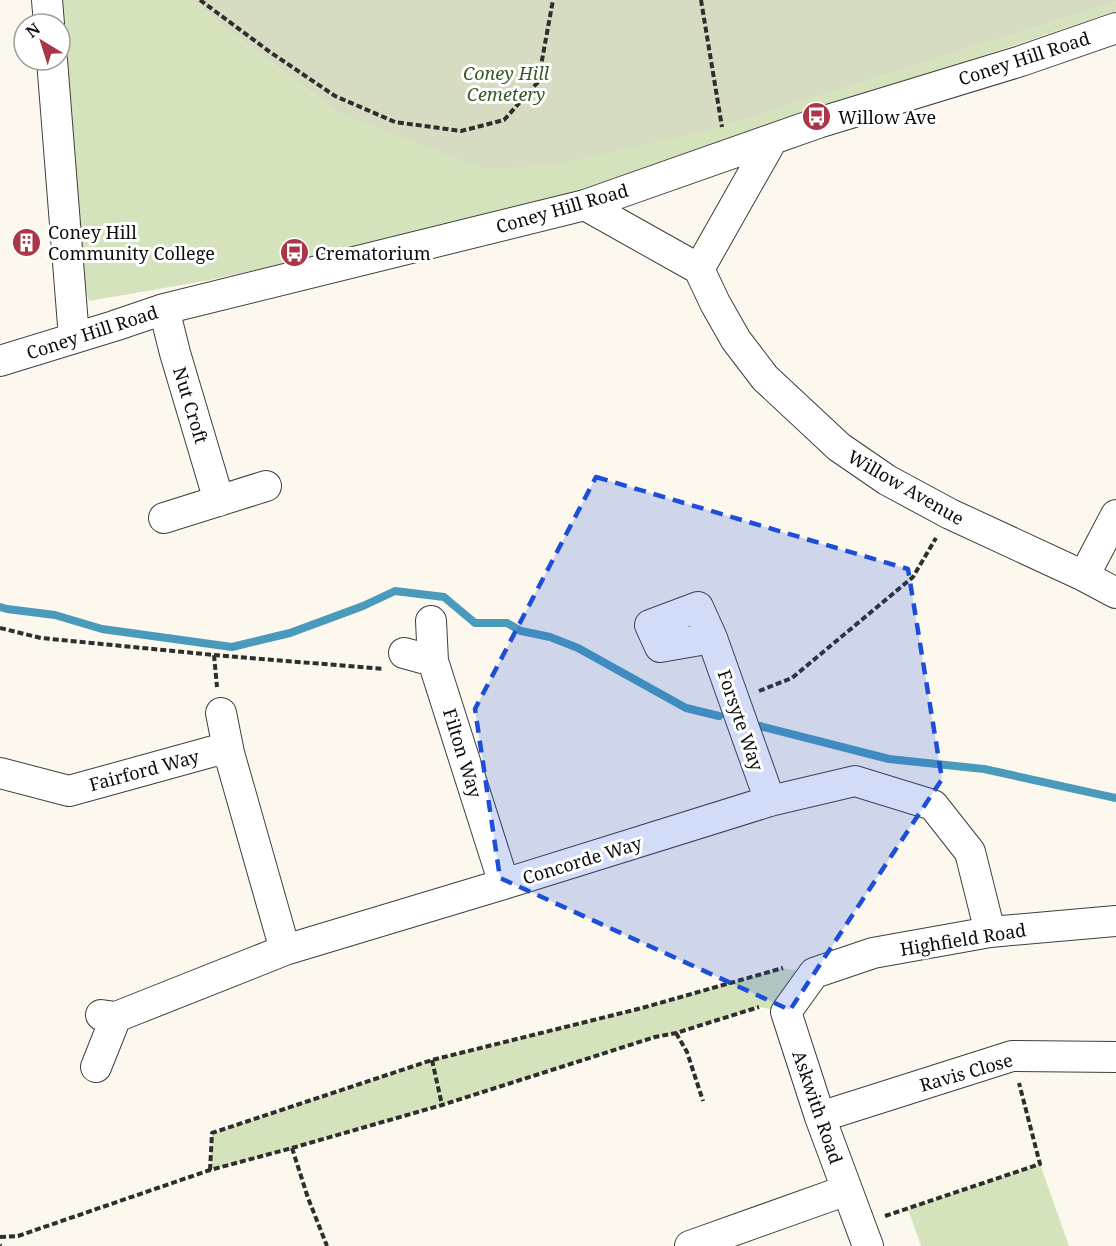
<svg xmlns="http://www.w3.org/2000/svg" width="1116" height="1246" font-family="'Noto Serif',serif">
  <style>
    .green { fill: #d4e3bc }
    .cemetery { fill: #d6dcc1 }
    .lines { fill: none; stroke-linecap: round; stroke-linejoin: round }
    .stream { stroke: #499abb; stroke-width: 8 }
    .minor-casing { stroke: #3f3f3f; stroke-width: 32 }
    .path { stroke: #2e2e2e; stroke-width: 4; stroke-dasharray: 6 3; stroke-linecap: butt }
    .minor { stroke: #fff; stroke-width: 30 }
    .marked { fill: #1d4ed8; fill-opacity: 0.2; stroke: #1d4ed8; stroke-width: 4.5; stroke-dasharray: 12 8; stroke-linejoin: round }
    .labels { text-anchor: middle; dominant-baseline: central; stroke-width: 6; stroke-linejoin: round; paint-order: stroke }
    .street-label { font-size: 18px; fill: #0c0c0c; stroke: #fff }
    .park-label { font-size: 18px; font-style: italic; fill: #365b25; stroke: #fff }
    .poi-label { font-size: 18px; fill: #0c0c0c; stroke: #fff; text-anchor: start }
  </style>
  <rect width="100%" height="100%" fill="#fdf8ee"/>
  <!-- green -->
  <path class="green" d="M 61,0 L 191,0 L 220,24 L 337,112 L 722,127 L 1116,2 L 1116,11 L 546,203 L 367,245 L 210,280 L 89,301 L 83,280 Z
    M 782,968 L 814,973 L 786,1012 L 759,1007 L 676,1033 L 655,1037 L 442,1105 L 292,1148 L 210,1170 L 212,1133 L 432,1060 L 642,1008 Z
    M 1040,1164 L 1069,1246 L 921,1246 L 908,1209 Z"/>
  <!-- cemetery -->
  <path class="cemetery" d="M 191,0 L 1116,0 L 1116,2 L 722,127 L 554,165 L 484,169 L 337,112 L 220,24 Z"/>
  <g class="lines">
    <!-- stream -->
    <path class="stream" d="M 0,607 L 7,609 L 55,615 L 102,629 L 232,647 L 290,633 L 363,606 L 395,591 L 444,597 L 475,623 L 507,623 L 521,631 L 550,637 L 578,648 L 686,708 L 719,716
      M 760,726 L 889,759 L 984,769 L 1116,798"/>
    <defs>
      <path id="minor" d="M 47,0 L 49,24
        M 52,60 L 74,338
        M 585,205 L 699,269 L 715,303 L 736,340 L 765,378 L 839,447 L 887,480 L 950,514 L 1084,576 L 1116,593
        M 699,269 L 772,140
        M 164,309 L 175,353 L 219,501
        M 0,361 L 114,326 L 164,309 L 585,205 L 818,123 L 1021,61 L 1116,28
        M 164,518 L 266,486
        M 1084,576 L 1116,515
        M 431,621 L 433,661 L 504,884
        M 712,638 L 660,647 L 650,625 L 698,607 L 712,638 L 770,801
        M 404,653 L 433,661
        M 221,713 L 229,753
        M 0,773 L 69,791 L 214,751 L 229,753 L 285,950
        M 101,1015 L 116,1017 L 285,950 L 504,884 L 770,801 L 855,781 L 933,805 L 970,852 L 990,932
        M 96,1067 L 116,1017
        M 820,1117 L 1012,1056 L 1116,1057
        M 690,1246 L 847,1190
        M 868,1246 L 820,1117 L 786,1012 L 814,973 L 873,953 L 990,932 L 1116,921"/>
    </defs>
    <!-- minor casing -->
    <use href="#minor" class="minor-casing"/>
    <!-- path -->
    <path class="path" d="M 200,0 L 270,52 L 335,96 L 395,122 L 461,131 L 504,120 L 538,82 L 553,0
      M 701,0 L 722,127
      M 0,628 L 41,638 L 214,655 L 384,669
      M 214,655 L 217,687
      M 759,691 L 792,678 L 913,577 L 936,538
      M 676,1033 L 687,1052 L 703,1101
      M 432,1060 L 442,1105
      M 292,1148 L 308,1198 L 327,1246
      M 210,1170 L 212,1133 L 432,1060 L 642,1008 L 783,968
      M 885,1216 L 1040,1164 L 1019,1083
      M 0,1237 L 18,1236 L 210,1170 L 292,1148 L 442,1105 L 655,1037 L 676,1033 L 759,1007
      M 0,1245 L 1,1246"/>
    <!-- minor -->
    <use href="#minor" class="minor"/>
  </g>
  <!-- marked area -->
  <path class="marked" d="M 596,477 L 908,569 L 942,779 L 790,1010 L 500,878 L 475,709 Z"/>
  <!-- icons -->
  <defs>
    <symbol id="bus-disc" viewBox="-11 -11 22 22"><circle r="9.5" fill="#aa3648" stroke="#fff"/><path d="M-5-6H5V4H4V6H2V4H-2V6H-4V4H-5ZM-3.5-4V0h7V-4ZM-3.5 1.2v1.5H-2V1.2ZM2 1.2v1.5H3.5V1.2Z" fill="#fff"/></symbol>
    <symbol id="building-disc" viewBox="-11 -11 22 22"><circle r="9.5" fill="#aa3648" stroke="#fff"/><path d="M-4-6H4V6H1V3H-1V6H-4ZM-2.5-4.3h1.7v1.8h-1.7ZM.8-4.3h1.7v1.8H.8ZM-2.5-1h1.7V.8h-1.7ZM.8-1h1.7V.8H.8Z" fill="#fff"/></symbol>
  </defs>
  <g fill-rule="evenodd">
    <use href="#bus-disc" x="800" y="100" width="33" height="33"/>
    <use href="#building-disc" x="10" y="226" width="33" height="33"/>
    <use href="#bus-disc" x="278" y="236" width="33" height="33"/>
  </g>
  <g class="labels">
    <!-- street labels -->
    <g class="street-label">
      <text transform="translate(1024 58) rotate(-18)">Coney Hill Road</text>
      <text transform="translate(562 208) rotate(-16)">Coney Hill Road</text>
      <text transform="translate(92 332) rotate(-18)">Coney Hill Road</text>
      <text transform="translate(191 405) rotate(73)">Nut Croft</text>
      <text transform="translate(906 487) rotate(30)">Willow Avenue</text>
      <text transform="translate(741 720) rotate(71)">Forsyte Way</text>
      <text transform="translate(463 753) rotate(73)">Filton Way</text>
      <text transform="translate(144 770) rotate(-15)">Fairford Way</text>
      <text transform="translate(582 860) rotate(-17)">Concorde Way</text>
      <text transform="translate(963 939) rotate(-9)">Highfield Road</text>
      <text transform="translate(966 1072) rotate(-16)">Ravis Close</text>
      <text transform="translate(818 1107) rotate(71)">Askwith Road</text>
    </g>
    <!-- park labels -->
    <g class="park-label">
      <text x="506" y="73">Coney Hill<tspan x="506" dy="21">Cemetery</tspan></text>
    </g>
    <!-- poi labels -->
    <g class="poi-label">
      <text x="838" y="117">Willow Ave</text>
      <text x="48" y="232">Coney Hill<tspan x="48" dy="21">Community College</tspan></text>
      <text x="315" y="253">Crematorium</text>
    </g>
  </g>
  <!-- north arrow -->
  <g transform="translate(42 42) rotate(322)"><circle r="28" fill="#ffffff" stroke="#9e9e9e" stroke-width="1.5"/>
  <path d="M0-4.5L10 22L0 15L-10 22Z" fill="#aa3648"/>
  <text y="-9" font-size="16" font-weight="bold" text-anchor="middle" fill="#0c0c0c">N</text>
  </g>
</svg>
